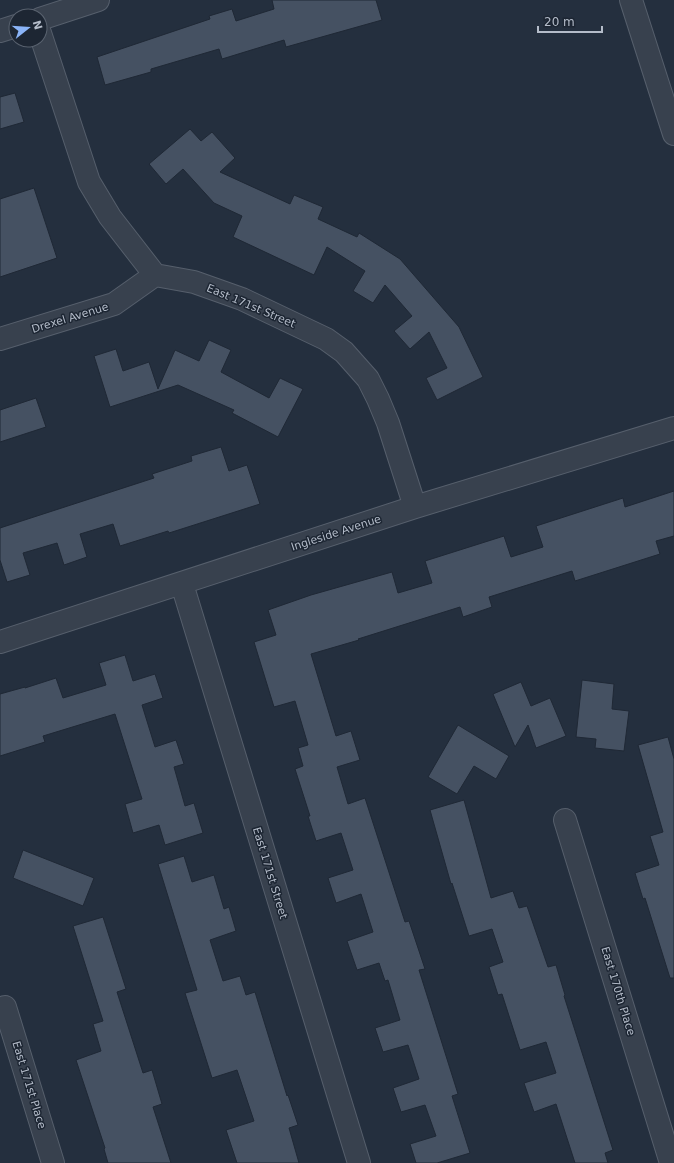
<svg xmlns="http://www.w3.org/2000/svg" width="674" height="1163" font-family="'DejaVu Sans',sans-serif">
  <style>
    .building { fill: #455162; stroke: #1f2835 }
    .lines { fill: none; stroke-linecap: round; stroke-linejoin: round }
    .minor-casing { stroke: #565f6c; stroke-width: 24 }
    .minor { stroke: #38414e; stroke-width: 22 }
    .labels { text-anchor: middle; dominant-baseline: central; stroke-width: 3; stroke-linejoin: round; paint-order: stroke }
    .street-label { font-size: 11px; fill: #b4bcc9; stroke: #1d2633 }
  </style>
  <rect width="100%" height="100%" fill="#242f3e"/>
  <!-- building -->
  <path class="building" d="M 272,0 L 376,0 L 382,20 L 286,47 L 284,40 L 222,59 L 219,49 L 151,69 L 151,72 L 105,85 L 97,57 L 210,19 L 209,16 L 232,9 L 236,21 L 274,9 Z
    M 15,93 L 24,122 L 0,129 L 0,97 Z
    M 190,129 L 201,141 L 212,132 L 235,158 L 220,172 L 290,204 L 294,195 L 323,207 L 318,219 L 357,237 L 359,233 L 400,259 L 459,327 L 483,377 L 437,400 L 426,378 L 447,368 L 429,332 L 410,349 L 394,331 L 412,316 L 385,285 L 373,303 L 353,291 L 365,271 L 327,247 L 314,275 L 233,237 L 242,216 L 214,203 L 183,169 L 166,184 L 149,164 Z
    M 34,188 L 57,258 L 0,277 L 0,199 Z
    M 209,340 L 231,350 L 221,372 L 269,398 L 280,378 L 303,389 L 278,437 L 232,413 L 234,410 L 178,385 L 110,407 L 94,356 L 116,349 L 123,371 L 149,362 L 158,389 L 175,350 L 199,361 Z
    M 36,398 L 46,427 L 0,442 L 0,410 Z
    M 221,447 L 229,471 L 247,465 L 260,504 L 169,533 L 168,531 L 120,546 L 113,524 L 80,534 L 87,557 L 64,565 L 57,543 L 23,553 L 30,575 L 7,582 L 0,560 L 0,528 L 154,478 L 152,474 L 192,461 L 191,456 Z
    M 674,491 L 674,536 L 656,541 L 660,554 L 575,581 L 572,571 L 489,597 L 492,607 L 463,617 L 460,607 L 358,639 L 359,640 L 311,654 L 336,736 L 351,731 L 360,760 L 337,767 L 348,804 L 365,798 L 405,922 L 409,921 L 425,969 L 419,970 L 458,1094 L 452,1096 L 470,1153 L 437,1163 L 416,1163 L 410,1144 L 436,1136 L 425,1105 L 401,1112 L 393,1088 L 419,1079 L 408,1045 L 383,1052 L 375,1028 L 400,1020 L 388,980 L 385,981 L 379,963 L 357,970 L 347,941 L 373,932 L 361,894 L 336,903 L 328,878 L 353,870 L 341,833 L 316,841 L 308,816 L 310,816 L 295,769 L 303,766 L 298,748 L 308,745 L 295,701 L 274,707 L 254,642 L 276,635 L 268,610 L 311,595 L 392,572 L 398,593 L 432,583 L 425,561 L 504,536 L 511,557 L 543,547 L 536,526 L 623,498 L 625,507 Z
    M 125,655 L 133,681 L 155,674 L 163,698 L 142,705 L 155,747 L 176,740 L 184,764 L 174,767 L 185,806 L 194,803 L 203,833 L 165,845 L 159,825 L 133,833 L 125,804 L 142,799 L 115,714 L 43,736 L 45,742 L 0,756 L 0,694 L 25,687 L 25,688 L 56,678 L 63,698 L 106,685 L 99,663 Z
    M 582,680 L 614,684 L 612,709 L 629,711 L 624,751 L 595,748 L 596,739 L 576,737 Z
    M 521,682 L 531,706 L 550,698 L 566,736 L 536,748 L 528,725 L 515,747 L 493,694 Z
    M 458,725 L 509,756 L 496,779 L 474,766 L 457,794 L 428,777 Z
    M 668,737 L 674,759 L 674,978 L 670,978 L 645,898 L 643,899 L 635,873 L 659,865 L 650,836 L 663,832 L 638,745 Z
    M 464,800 L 491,898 L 513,891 L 519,908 L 527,906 L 548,967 L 556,965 L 565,995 L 564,996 L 613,1150 L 605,1153 L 608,1163 L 575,1163 L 556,1104 L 534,1112 L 524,1083 L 556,1073 L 546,1042 L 520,1050 L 502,994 L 498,995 L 489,967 L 503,962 L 492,929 L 469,936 L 452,883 L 451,884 L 430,810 Z
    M 23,850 L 94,878 L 83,906 L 13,878 Z
    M 184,856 L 192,882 L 214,875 L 224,909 L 229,907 L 236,931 L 210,940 L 223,981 L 240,976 L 246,995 L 255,992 L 287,1096 L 288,1095 L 298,1125 L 289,1128 L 299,1163 L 237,1163 L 226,1130 L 254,1121 L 237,1070 L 212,1078 L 185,993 L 197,990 L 158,864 Z
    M 103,917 L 126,989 L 117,992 L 143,1073 L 152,1070 L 162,1104 L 153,1107 L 171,1163 L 108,1163 L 104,1149 L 105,1148 L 76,1060 L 101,1051 L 93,1024 L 103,1021 L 73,926 Z"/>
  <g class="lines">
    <defs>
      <path id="minor" d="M 631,0 L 674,134
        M 40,19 L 98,0
        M 0,31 L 16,26
        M 40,33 L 89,182 L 110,217 L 155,275 L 194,282 L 242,299 L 326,339 L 344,352 L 368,379 L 378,399 L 388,423 L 415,507
        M 0,339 L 114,304 L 155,275
        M 182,584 L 359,1163
        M 0,642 L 415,507 L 674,428
        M 565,820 L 671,1163
        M 5,1007 L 53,1163"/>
    </defs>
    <!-- minor casing -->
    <use href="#minor" class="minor-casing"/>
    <!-- minor -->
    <use href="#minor" class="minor"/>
  </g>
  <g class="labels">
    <!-- street labels -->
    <g class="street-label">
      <text transform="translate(251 306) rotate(23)">East 171st Street</text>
      <text transform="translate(70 318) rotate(-17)">Drexel Avenue</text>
      <text transform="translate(336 533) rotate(-18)">Ingleside Avenue</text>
      <text transform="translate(270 873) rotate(73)">East 171st Street</text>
      <text transform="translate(618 991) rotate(73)">East 170th Place</text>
      <text transform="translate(29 1085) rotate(73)">East 171st Place</text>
    </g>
  </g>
  <!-- north arrow -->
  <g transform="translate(28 28) rotate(73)"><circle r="19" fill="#1d2633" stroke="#59626f"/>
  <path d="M0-3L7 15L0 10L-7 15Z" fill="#8ab4f8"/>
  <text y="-6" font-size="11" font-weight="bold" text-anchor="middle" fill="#b4bcc9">N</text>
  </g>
  <!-- scale -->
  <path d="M538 26v6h64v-6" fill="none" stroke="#b4bcc9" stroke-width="2"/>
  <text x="544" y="26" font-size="12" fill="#b4bcc9" stroke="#1d2633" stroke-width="3" paint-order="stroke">20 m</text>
</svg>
